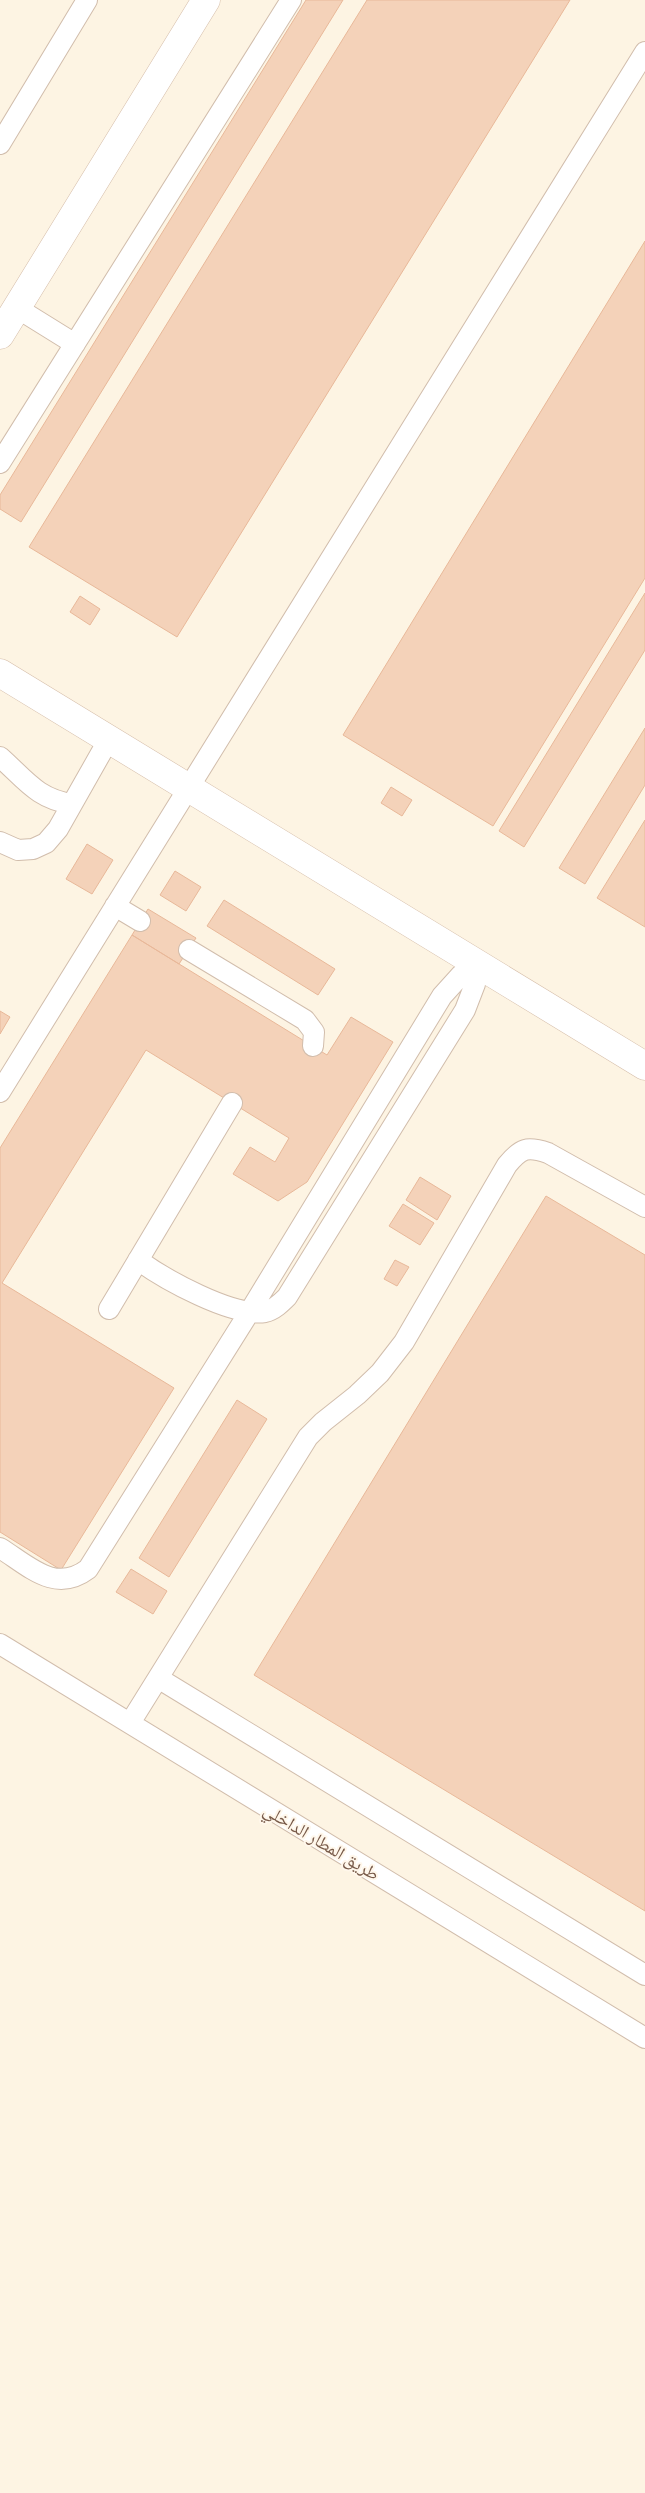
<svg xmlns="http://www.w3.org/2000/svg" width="645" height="2493" font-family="Manrope,'Noto Naskh Arabic',sans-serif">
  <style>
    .building { fill: #f4d2b9; stroke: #e8b899 }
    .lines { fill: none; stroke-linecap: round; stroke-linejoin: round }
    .lane-casing { stroke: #d1bdac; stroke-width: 22 }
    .secondary-casing { stroke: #d5bda9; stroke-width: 29 }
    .lane { stroke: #fff; stroke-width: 20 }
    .secondary { stroke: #fff; stroke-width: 28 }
    .labels { text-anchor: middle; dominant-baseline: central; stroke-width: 4; stroke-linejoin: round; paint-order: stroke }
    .street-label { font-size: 18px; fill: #775948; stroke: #fff7eb }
  </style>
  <rect width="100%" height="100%" fill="#fdf4e3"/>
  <!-- building -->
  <path class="building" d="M 306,0 L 343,0 L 21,522 L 0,509 L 0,495 Z
    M 367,0 L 570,0 L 177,637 L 29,547 Z
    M 645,241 L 645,578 L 493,826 L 343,735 Z
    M 645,593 L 645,650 L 524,847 L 499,831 Z
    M 80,596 L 100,609 L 90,625 L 70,612 Z
    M 645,728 L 645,785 L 585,884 L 559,868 Z
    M 391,787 L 412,800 L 402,816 L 381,803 Z
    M 645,820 L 645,927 L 597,898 Z
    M 87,844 L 113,860 L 92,894 L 66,879 Z
    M 175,871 L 201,887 L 186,911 L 160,895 Z
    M 224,900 L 335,969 L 318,995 L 207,926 Z
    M 148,909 L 196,938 L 179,964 L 132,935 Z
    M 132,935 L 327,1055 L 351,1017 L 393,1042 L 307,1182 L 278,1201 L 233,1174 L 250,1147 L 275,1162 L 289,1138 L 146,1050 L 2,1283 L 174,1388 L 61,1570 L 0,1532 L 0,1148 Z
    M 0,1011 L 10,1017 L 0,1034 Z
    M 420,1177 L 451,1196 L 437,1220 L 406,1200 Z
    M 546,1196 L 645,1255 L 645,1911 L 254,1675 Z
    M 403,1204 L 434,1223 L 420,1245 L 389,1226 Z
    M 395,1260 L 409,1267 L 397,1286 L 384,1279 Z
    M 237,1400 L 267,1419 L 169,1577 L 139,1558 Z
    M 131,1569 L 167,1591 L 153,1614 L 116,1592 Z"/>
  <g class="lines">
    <defs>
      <path id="lane" d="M 0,144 L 87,0
        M 17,308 L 75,344
        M 0,463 L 291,0
        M 0,757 C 25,779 37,799 72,804
        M 0,842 L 18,850 L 33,849 L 46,843 L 58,829 L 109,739
        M 115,906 L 140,921
        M 189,950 L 305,1020 L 314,1032 L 313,1046
        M 0,1092 L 645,52
        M 138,1260 C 164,1279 232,1317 265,1312 C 274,1310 281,1303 287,1297 L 465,1010 L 475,984 L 477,964
        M 109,1309 L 232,1103
        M 0,1548 C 29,1566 55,1594 88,1569 L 250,1311 L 442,996 L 461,975 L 477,964
        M 0,1644 L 645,2038
        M 158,1678 L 645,1975
        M 130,1723 L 308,1437 L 323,1422 L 357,1395 L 380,1373 L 404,1342 L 507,1165 C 521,1148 527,1146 548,1153 L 645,1207"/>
      <path id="secondary" d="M 0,335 L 206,0
        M 0,673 L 645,1066"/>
    </defs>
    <!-- lane casing -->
    <use href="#lane" class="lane-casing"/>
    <!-- secondary casing -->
    <use href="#secondary" class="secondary-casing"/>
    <!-- lane -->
    <use href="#lane" class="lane"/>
    <!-- secondary -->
    <use href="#secondary" class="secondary"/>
  </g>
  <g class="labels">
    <!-- street labels -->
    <g class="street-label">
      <text transform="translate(322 1841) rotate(31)">طريق المطار الداخلي</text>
    </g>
  </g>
</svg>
